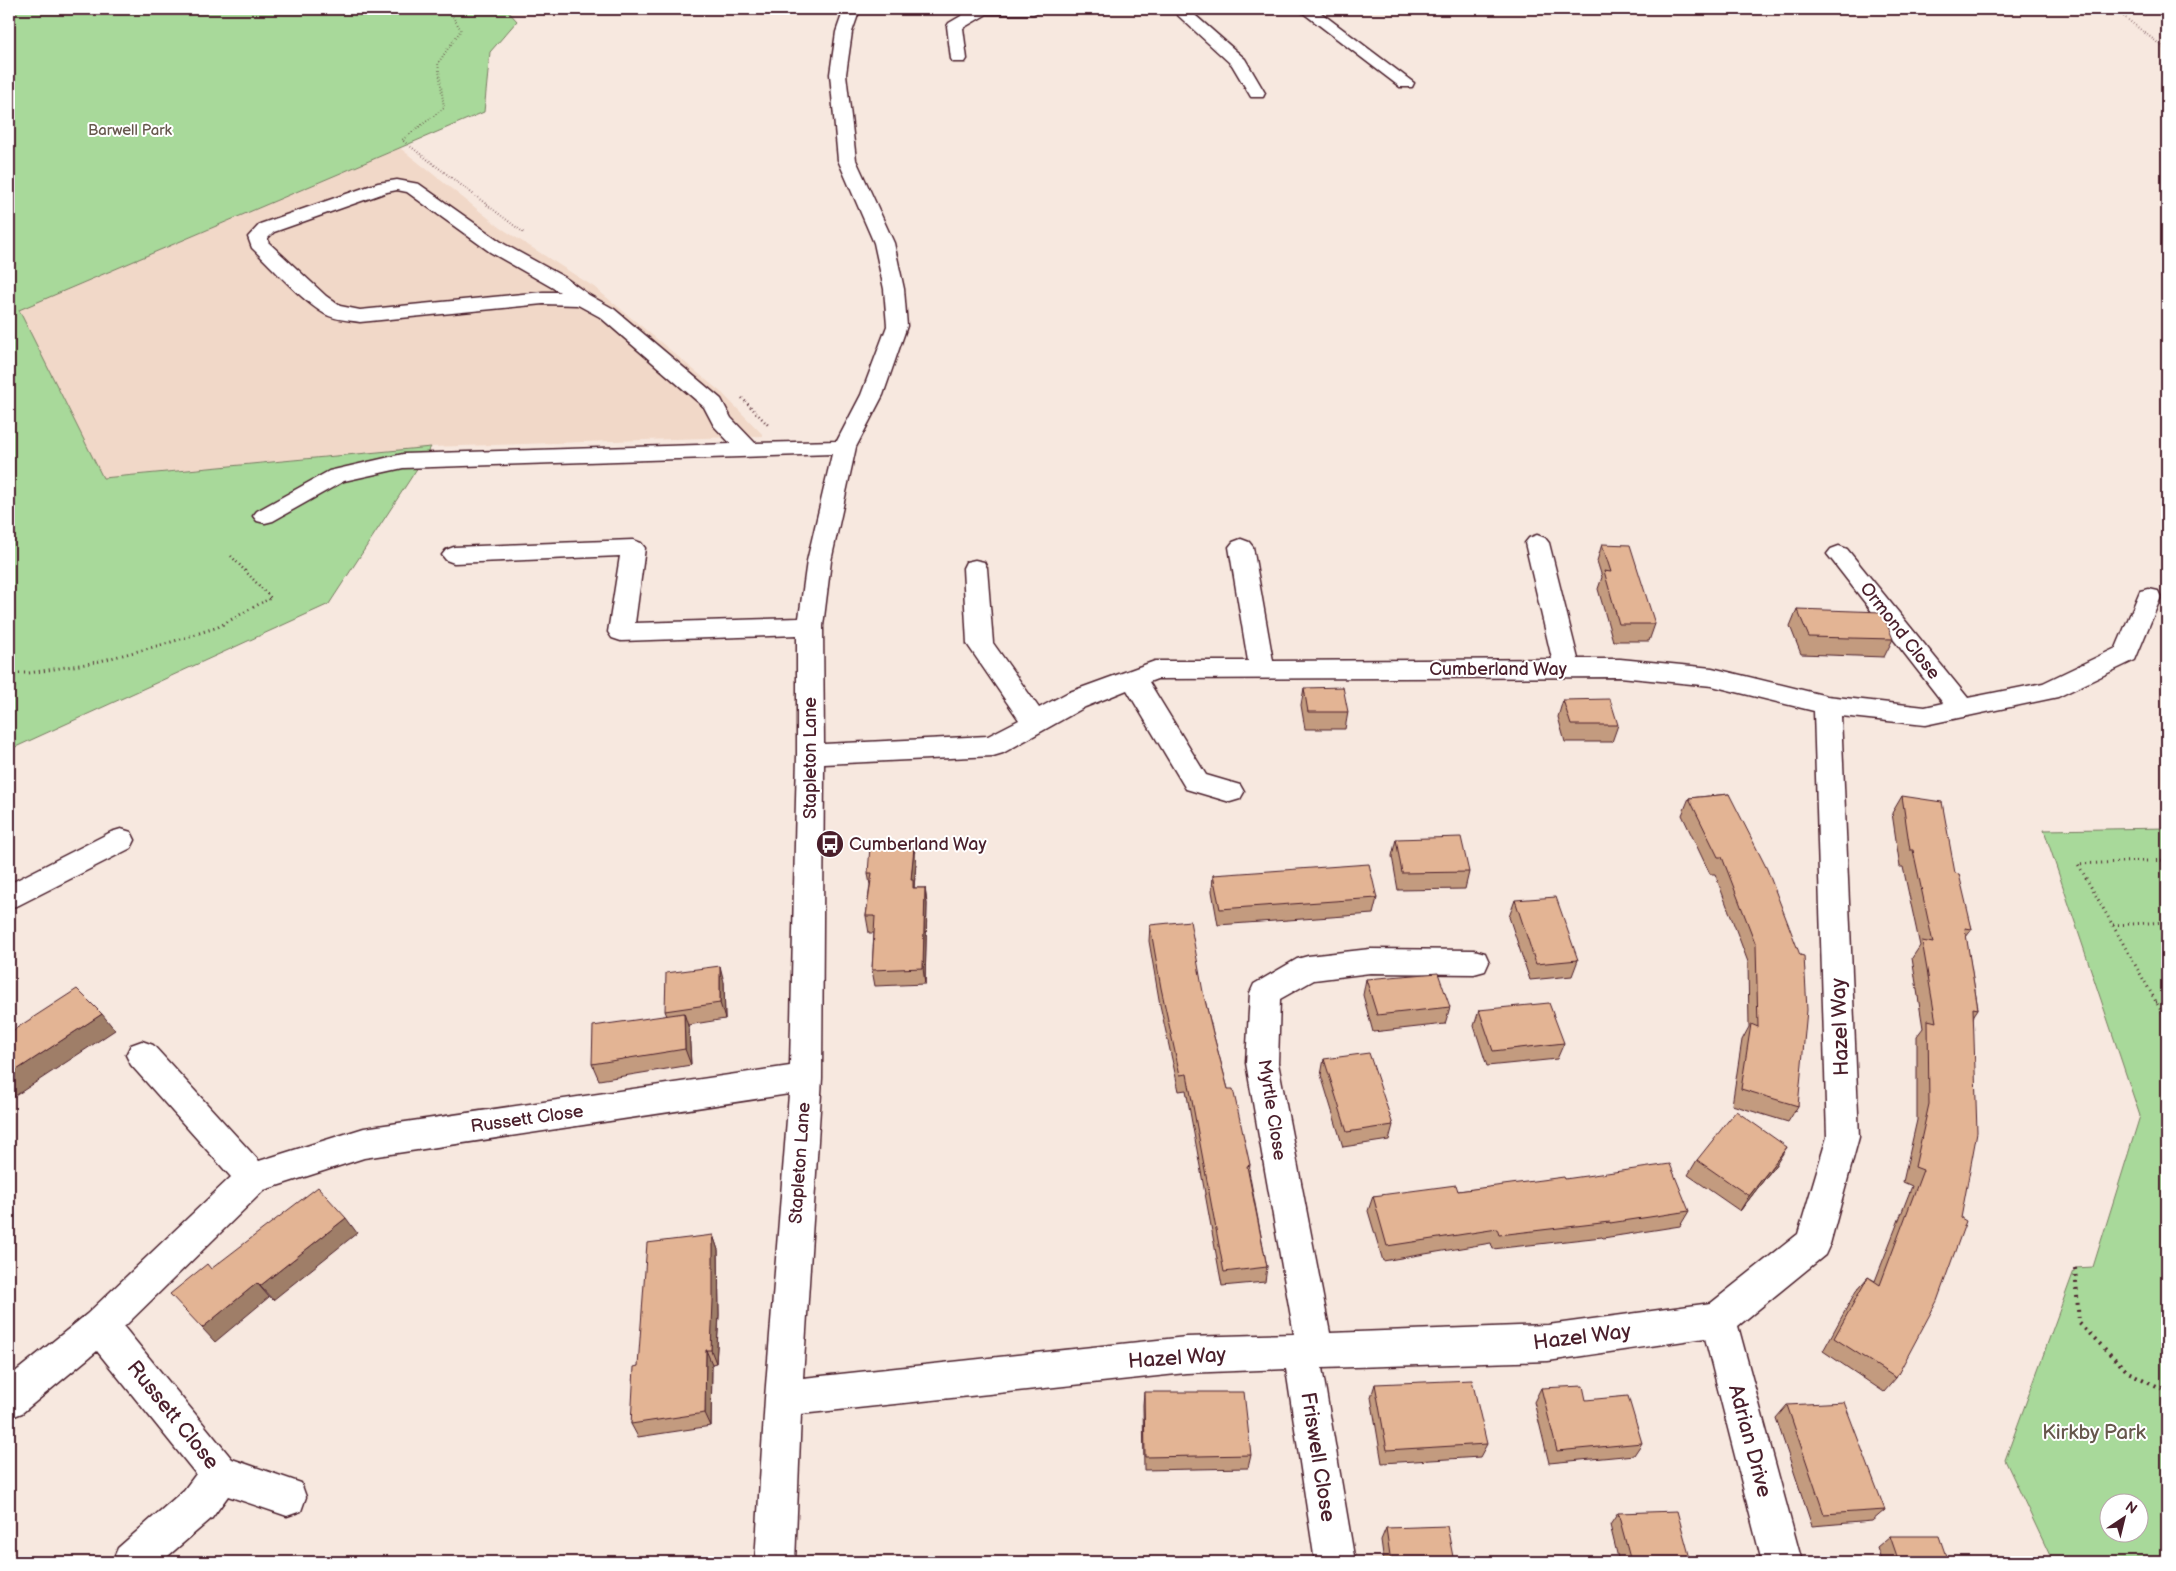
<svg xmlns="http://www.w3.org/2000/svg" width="2176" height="1571" font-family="'Balsamiq Sans',sans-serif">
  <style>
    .built { fill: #f1d8c8 }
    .green { fill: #a8d99a; stroke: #797c62; fill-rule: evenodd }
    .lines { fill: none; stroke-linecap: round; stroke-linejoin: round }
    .minor-casing { stroke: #4a1f2b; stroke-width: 3 }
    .path-far3 { stroke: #4a1f2b; stroke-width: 2; stroke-dasharray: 0.5 2.5; stroke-linecap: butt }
    .path-far2 { stroke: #4a1f2b; stroke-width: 2.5; stroke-dasharray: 1 3; stroke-linecap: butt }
    .path-far1 { stroke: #4a1f2b; stroke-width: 3; stroke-dasharray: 1 4; stroke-linecap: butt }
    .path { stroke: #4a1f2b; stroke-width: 4; stroke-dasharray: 2 5; stroke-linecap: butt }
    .minor { fill: #fff; fill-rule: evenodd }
    .wall { fill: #c39b7f; stroke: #4a1f2b }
    .shaded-wall { fill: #9f7e68; stroke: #4a1f2b }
    .building { fill: #e3b494; stroke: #4a1f2b }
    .labels { text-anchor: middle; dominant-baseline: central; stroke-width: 4; stroke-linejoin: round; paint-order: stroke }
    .far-park-label { font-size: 15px; fill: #66574c; stroke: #fff }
    .street-label { font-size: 18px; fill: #4a1f2b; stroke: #fff }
    .poi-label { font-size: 18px; fill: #4a1f2b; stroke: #fff; text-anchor: start }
    .near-street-label { font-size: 21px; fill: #4a1f2b; stroke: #fff }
    .near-park-label { font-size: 21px; fill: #66574c; stroke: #fff }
  </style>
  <rect width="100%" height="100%" fill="#f7e8df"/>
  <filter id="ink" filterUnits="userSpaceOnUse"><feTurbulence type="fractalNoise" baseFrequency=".02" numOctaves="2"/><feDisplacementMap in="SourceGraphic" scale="10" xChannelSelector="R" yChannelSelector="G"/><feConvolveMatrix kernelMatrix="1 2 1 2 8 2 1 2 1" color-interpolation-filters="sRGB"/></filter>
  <g filter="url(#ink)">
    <!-- built -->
    <path class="built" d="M 400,148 L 501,228 L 594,287 L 723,394 L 764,436 L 431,447 L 102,478 L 18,310 Z"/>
    <!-- green -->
    <path class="green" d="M 9,9 L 506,9 L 517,21 L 490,52 L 484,112 L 19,310 L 103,478 L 431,447 L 329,604 L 9,750 Z
      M 2167,828 L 2167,1562 L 2053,1562 L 2005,1460 L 2075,1268 L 2093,1267 L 2140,1116 L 2044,830 ZM 2108,1504 L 2138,1504 L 2138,1534 L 2108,1534 Z"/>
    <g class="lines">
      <defs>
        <path id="minor" d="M 844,9 L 860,9 L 852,32 L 846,74 L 856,160 L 894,243 L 904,289 L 907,326 L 883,395 L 856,447 L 831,561 L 823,626 L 824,744 L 988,736 L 1019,720 L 967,644 L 963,568 L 966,562 L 975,560 L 984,562 L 987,568 L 993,643 L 1039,708 L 1067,693 L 1155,661 L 1248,661 L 1229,547 L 1233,542 L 1241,539 L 1249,542 L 1253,547 L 1273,661 L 1552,659 L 1525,543 L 1529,538 L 1537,535 L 1545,538 L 1549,543 L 1578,659 L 1620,659 L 1712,668 L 1827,696 L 1925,707 L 1943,703 L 1831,559 L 1827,554 L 1831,549 L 1839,546 L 1847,549 L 1968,698 L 2043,683 L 2116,648 L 2140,591 L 2149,589 L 2158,591 L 2161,597 L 2135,660 L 2058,697 L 1925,725 L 1841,716 L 1859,1137 L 1830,1244 L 1825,1255 L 1738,1326 L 1802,1562 L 1762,1562 L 1705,1338 L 1548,1361 L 1322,1368 L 1355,1562 L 1315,1562 L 1286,1369 L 1186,1373 L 801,1414 L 795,1562 L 755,1562 L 765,1398 L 789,1094 L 364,1158 L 264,1190 L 124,1327 L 232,1459 L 301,1483 L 306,1497 L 301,1511 L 287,1516 L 228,1496 L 212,1518 L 161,1562 L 112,1562 L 118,1548 L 184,1490 L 196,1474 L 97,1351 L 22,1413 L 9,1418 L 9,1377 L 87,1314 L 231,1177 L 131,1065 L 126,1055 L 131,1045 L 142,1041 L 153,1045 L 259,1161 L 364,1128 L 790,1066 L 797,755 L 797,635 L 621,641 L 612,638 L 608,632 L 620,556 L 454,563 L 446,560 L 442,555 L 446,550 L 454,547 L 633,540 L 641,543 L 645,548 L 635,623 L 799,618 L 807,561 L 832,454 L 403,468 L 344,481 L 273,521 L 265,523 L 257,521 L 253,516 L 257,511 L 329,471 L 403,454 L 731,444 L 714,426 L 704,407 L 600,317 L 578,305 L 543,304 L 360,322 C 349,320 335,320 325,314 C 301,300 273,268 252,248 L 248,237 L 260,224 L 378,183 L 397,180 L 419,184 L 504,244 L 564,277 L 589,295 L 614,309 L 721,399 L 731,418 L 755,443 L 837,441 L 861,395 L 887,326 L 884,289 L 874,243 L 838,160 L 830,74 L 836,32 ZM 397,190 L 407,192 L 490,252 L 560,292 L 543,292 L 360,310 L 340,306 L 326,296 L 268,242 L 268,238 L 274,232 L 387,192 ZM 1620,677 L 1712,686 L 1814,711 L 1827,1137 L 1798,1234 L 1711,1303 L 1548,1325 L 1330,1333 L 1278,1063 L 1280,999 L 1314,980 L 1370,973 L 1474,974 L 1485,971 L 1489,962 L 1485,953 L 1474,950 L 1370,949 L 1308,956 L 1297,959 L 1254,984 L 1250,993 L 1246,1063 L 1294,1334 L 1186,1337 L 803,1378 L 822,1078 L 824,764 L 993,756 L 1003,753 L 1085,707 L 1127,690 L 1186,789 L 1230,802 L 1240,799 L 1244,792 L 1240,785 L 1206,775 L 1149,682 L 1157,679 Z
          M 973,9 L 1041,9 L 1039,12 L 1033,14 L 987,14 L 963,28 L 967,59 L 965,62 L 953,62 L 951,59 L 947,26 L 949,23 Z
          M 1171,9 L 1188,9 L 1245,59 L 1265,93 L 1263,97 L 1251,97 L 1232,65 Z
          M 1298,9 L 1316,9 L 1414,83 L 1412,87 L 1400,87 Z
          M 121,829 L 131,832 L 135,840 L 131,848 L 19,905 L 9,908 L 9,884 L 111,832 Z"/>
      </defs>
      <!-- minor casing -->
      <use href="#minor" class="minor-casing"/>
      <!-- path-far3 -->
      <path class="path-far3" d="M 448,9 L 461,30 L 438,63 L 444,108 L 402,140 L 524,233
        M 2114,9 L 2167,50"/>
      <!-- path-far2 -->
      <path class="path-far2" d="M 742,398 L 769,426
        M 231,556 L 271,598 L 259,604"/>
      <!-- path-far1 -->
      <path class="path-far1" d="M 9,673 L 29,673 L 92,663 L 165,644 L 218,627 L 261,603
        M 2167,860 L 2078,864 L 2167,1021
        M 2113,925 L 2167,922
        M 2156,1002 L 2167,1001"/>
      <!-- path -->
      <path class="path" d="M 2162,1168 L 2167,1167
        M 2075,1268 L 2079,1323 L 2128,1372 L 2167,1391"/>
      <!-- minor -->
      <use href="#minor" class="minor"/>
    </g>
    <!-- wall -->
    <path class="wall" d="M 1602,544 L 1655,624 L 1649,641 L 1613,641 L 1598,589 L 1602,577 L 1597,561 Z
      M 1797,609 L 1893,639 L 1884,657 L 1801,654 L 1790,626 Z
      M 1304,688 L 1348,712 L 1345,729 L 1305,729 L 1301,705 Z
      M 1563,700 L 1618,725 L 1612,742 L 1565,742 L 1558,717 Z
      M 1729,794 L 1798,1106 L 1788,1122 L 1732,1105 L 1742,1040 L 1749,1027 L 1748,962 L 1715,874 L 1710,874 L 1682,815 L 1689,798 Z
      M 1902,796 L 1955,873 L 1972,929 L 1966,937 L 1978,1009 L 1974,1015 L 1896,1378 L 1884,1392 L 1823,1351 L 1856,1291 L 1868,1277 L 1875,1281 L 1912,1186 L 1903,1182 L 1917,1120 L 1917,1036 L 1923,1028 L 1912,958 L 1920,946 L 1903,867 L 1900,867 L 1892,813 Z
      M 1396,839 L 1469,872 L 1465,889 L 1398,890 L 1392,856 Z
      M 916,863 L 914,888 L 925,888 L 927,904 L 925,984 L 875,986 L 872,970 L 874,933 L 869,933 L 866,916 L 870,885 L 868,873 Z
      M 1213,875 L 1377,898 L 1373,914 L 1218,925 L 1212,891 Z
      M 1515,900 L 1578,960 L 1572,976 L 1530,980 L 1509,917 Z
      M 1150,925 L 1203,992 L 1213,1033 L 1228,1089 L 1250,1165 L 1249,1172 L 1267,1267 L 1265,1282 L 1222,1286 L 1186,1090 L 1179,1091 L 1160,1005 L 1149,941 Z
      M 1366,979 L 1450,1007 L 1445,1024 L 1373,1032 L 1363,995 Z
      M 724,982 L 725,1019 L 688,1025 L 689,1029 L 691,1065 L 599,1080 L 592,1064 L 667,1016 L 665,1011 Z
      M 1479,1010 L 1564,1043 L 1557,1059 L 1487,1066 L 1474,1026 Z
      M 1324,1059 L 1393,1125 L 1389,1140 L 1343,1147 L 1321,1075 Z
      M 1697,1160 L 1777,1163 L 1740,1211 L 1688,1175 Z
      M 1565,1179 L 1689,1211 L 1680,1226 L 1603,1238 L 1602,1237 L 1493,1249 L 1491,1243 L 1383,1261 L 1368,1211 L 1373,1196 L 1458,1191 Z
      M 713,1235 L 718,1250 L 719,1315 L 716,1363 L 712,1364 L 711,1426 L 638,1437 L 631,1424 L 638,1366 Z
      M 1375,1384 L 1487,1444 L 1480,1457 L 1382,1463 L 1371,1397 Z
      M 1541,1388 L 1586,1400 L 1642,1443 L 1634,1455 L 1549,1463 L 1534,1402 Z
      M 1144,1392 L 1251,1455 L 1248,1468 L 1144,1470 L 1143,1405 Z
      M 1787,1405 L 1885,1510 L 1872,1521 L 1812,1526 L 1776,1418 Z
      M 1618,1513 L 1691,1562 L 1619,1562 L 1610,1525 Z
      M 1386,1528 L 1454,1562 L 1384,1562 L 1381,1540 Z
      M 1890,1536 L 1948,1562 L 1882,1562 L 1877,1547 Z"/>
    <!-- shaded-wall -->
    <path class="shaded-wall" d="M 914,847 L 916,863 L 914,887 L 916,896 L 915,904 L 911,880 Z
      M 925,888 L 927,904 L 925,984 L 923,968 Z
      M 720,966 L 724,982 L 725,1019 L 720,1003 Z
      M 684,1013 L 689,1029 L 691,1065 L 685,1049 Z
      M 102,1014 L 115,1030 L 9,1100 L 9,1075 Z
      M 1787,1147 L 1777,1163 L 1740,1211 L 1749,1196 Z
      M 346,1218 L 357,1233 L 273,1300 L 260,1286 Z
      M 713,1235 L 718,1250 L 719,1315 L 716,1363 L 711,1350 Z
      M 257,1283 L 269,1297 L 215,1342 L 202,1328 Z
      M 706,1350 L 712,1364 L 711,1426 L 705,1413 Z"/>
    <!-- building -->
    <path class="building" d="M 1602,544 L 1630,545 L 1655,624 L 1619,624 L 1604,571 L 1611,572 Z
      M 1797,609 L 1882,612 L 1893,639 L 1809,637 Z
      M 1343,687 L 1348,712 L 1308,712 L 1304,688 Z
      M 1610,699 L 1618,725 L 1571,725 L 1563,700 Z
      M 1729,794 L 1767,869 L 1800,955 L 1804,956 L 1807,1010 L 1798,1106 L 1741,1089 L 1751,1024 L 1758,1027 L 1756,945 L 1722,857 L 1718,857 L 1689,798 Z
      M 1902,796 L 1942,802 L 1955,873 L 1959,874 L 1972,929 L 1965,928 L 1978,1009 L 1973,1008 L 1977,1132 L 1961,1218 L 1966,1221 L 1937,1301 L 1896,1378 L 1834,1338 L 1868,1277 L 1880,1285 L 1923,1170 L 1915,1167 L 1929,1104 L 1928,1020 L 1936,1022 L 1922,941 L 1933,943 L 1913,850 L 1910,850 Z
      M 1461,837 L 1469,872 L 1402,873 L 1396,839 Z
      M 870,847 L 914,847 L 911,880 L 913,880 L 913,888 L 925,888 L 923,968 L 872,970 L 875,916 L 866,916 L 872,873 L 868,873 Z
      M 1369,864 L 1377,898 L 1220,909 L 1213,875 Z
      M 1556,897 L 1578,960 L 1536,964 L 1515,900 Z
      M 1190,921 L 1203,992 L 1213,1033 L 1228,1089 L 1233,1089 L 1250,1165 L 1247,1166 L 1267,1267 L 1224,1272 L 1187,1074 L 1180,1075 L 1161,988 L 1150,925 Z
      M 720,966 L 720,1003 L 665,1011 L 666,973 Z
      M 1438,973 L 1450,1007 L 1377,1015 L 1366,979 Z
      M 77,989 L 102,1014 L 9,1075 L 9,1033 Z
      M 1549,1003 L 1564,1043 L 1493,1051 L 1479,1010 Z
      M 684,1013 L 685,1049 L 592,1064 L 593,1026 Z
      M 1369,1053 L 1393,1125 L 1347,1132 L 1324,1059 Z
      M 1736,1111 L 1787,1147 L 1749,1196 L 1697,1160 Z
      M 1670,1164 L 1689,1211 L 1610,1223 L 1610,1222 L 1499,1235 L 1497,1229 L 1387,1246 L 1373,1196 L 1456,1185 L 1458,1191 L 1564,1177 L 1565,1179 Z
      M 318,1187 L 346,1218 L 260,1286 L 257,1283 L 202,1328 L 170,1294 L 207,1264 L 211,1269 Z
      M 713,1235 L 713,1301 L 711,1350 L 706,1350 L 705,1413 L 631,1424 L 634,1367 L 638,1366 L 647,1243 Z
      M 1472,1380 L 1487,1444 L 1387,1450 L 1375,1384 Z
      M 1583,1386 L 1586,1400 L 1628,1396 L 1642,1443 L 1557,1451 L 1541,1388 Z
      M 1144,1392 L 1244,1392 L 1251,1455 L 1145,1457 Z
      M 1844,1402 L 1885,1510 L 1824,1514 L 1787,1405 Z
      M 1677,1511 L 1691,1562 L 1631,1562 L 1618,1513 Z
      M 1447,1526 L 1454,1562 L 1391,1562 L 1386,1528 Z
      M 1890,1536 L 1939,1536 L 1948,1562 L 1899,1562 Z"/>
  </g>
  <!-- icons -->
  <defs>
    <symbol id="bus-disc" viewBox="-11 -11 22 22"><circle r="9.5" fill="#4a1f2b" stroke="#fff"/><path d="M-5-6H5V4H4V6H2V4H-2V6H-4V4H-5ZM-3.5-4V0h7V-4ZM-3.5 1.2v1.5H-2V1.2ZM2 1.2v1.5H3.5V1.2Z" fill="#fff"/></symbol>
  </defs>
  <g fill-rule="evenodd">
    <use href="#bus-disc" x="814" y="828" width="32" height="32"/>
  </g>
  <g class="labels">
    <!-- far-park labels -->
    <g class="far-park-label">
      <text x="130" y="130">Barwell Park</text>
    </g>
    <!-- street labels -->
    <g class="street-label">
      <text transform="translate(1900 631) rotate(52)">Ormond Close</text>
      <text x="1498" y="669">Cumberland Way</text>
      <text transform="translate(810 758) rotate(-90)">Stapleton Lane</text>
      <text transform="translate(1272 1110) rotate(81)">Myrtle Close</text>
      <text transform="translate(527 1119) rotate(-8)">Russett Close</text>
      <text transform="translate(800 1163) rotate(-86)">Stapleton Lane</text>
    </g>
    <!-- poi labels -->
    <g class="poi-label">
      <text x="849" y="844">Cumberland Way</text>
    </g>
    <!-- near-street labels -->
    <g class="near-street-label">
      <text transform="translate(1840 1027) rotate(-92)">Hazel Way</text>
      <text transform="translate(1582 1337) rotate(-7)">Hazel Way</text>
      <text transform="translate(1177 1358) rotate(-4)">Hazel Way</text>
      <text transform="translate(173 1415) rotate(51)">Russett Close</text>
      <text transform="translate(1750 1441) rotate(75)">Adrian Drive</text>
      <text transform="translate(1318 1457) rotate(81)">Friswell Close</text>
    </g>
    <!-- near-park labels -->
    <g class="near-park-label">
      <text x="2094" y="1432">Kirkby Park</text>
    </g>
  </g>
  <!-- margin -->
  <rect width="2176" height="1571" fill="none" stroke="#fff" stroke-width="30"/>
  <rect x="15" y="15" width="2146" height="1541" fill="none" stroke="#4a1f2b" stroke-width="2" filter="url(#ink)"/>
  <!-- north arrow -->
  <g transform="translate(2124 1518) rotate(35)"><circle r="24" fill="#ffffff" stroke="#b7a5aa"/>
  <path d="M0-4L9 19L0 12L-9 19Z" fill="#4a1f2b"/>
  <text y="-8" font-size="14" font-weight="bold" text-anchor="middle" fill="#4a1f2b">N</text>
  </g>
</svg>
